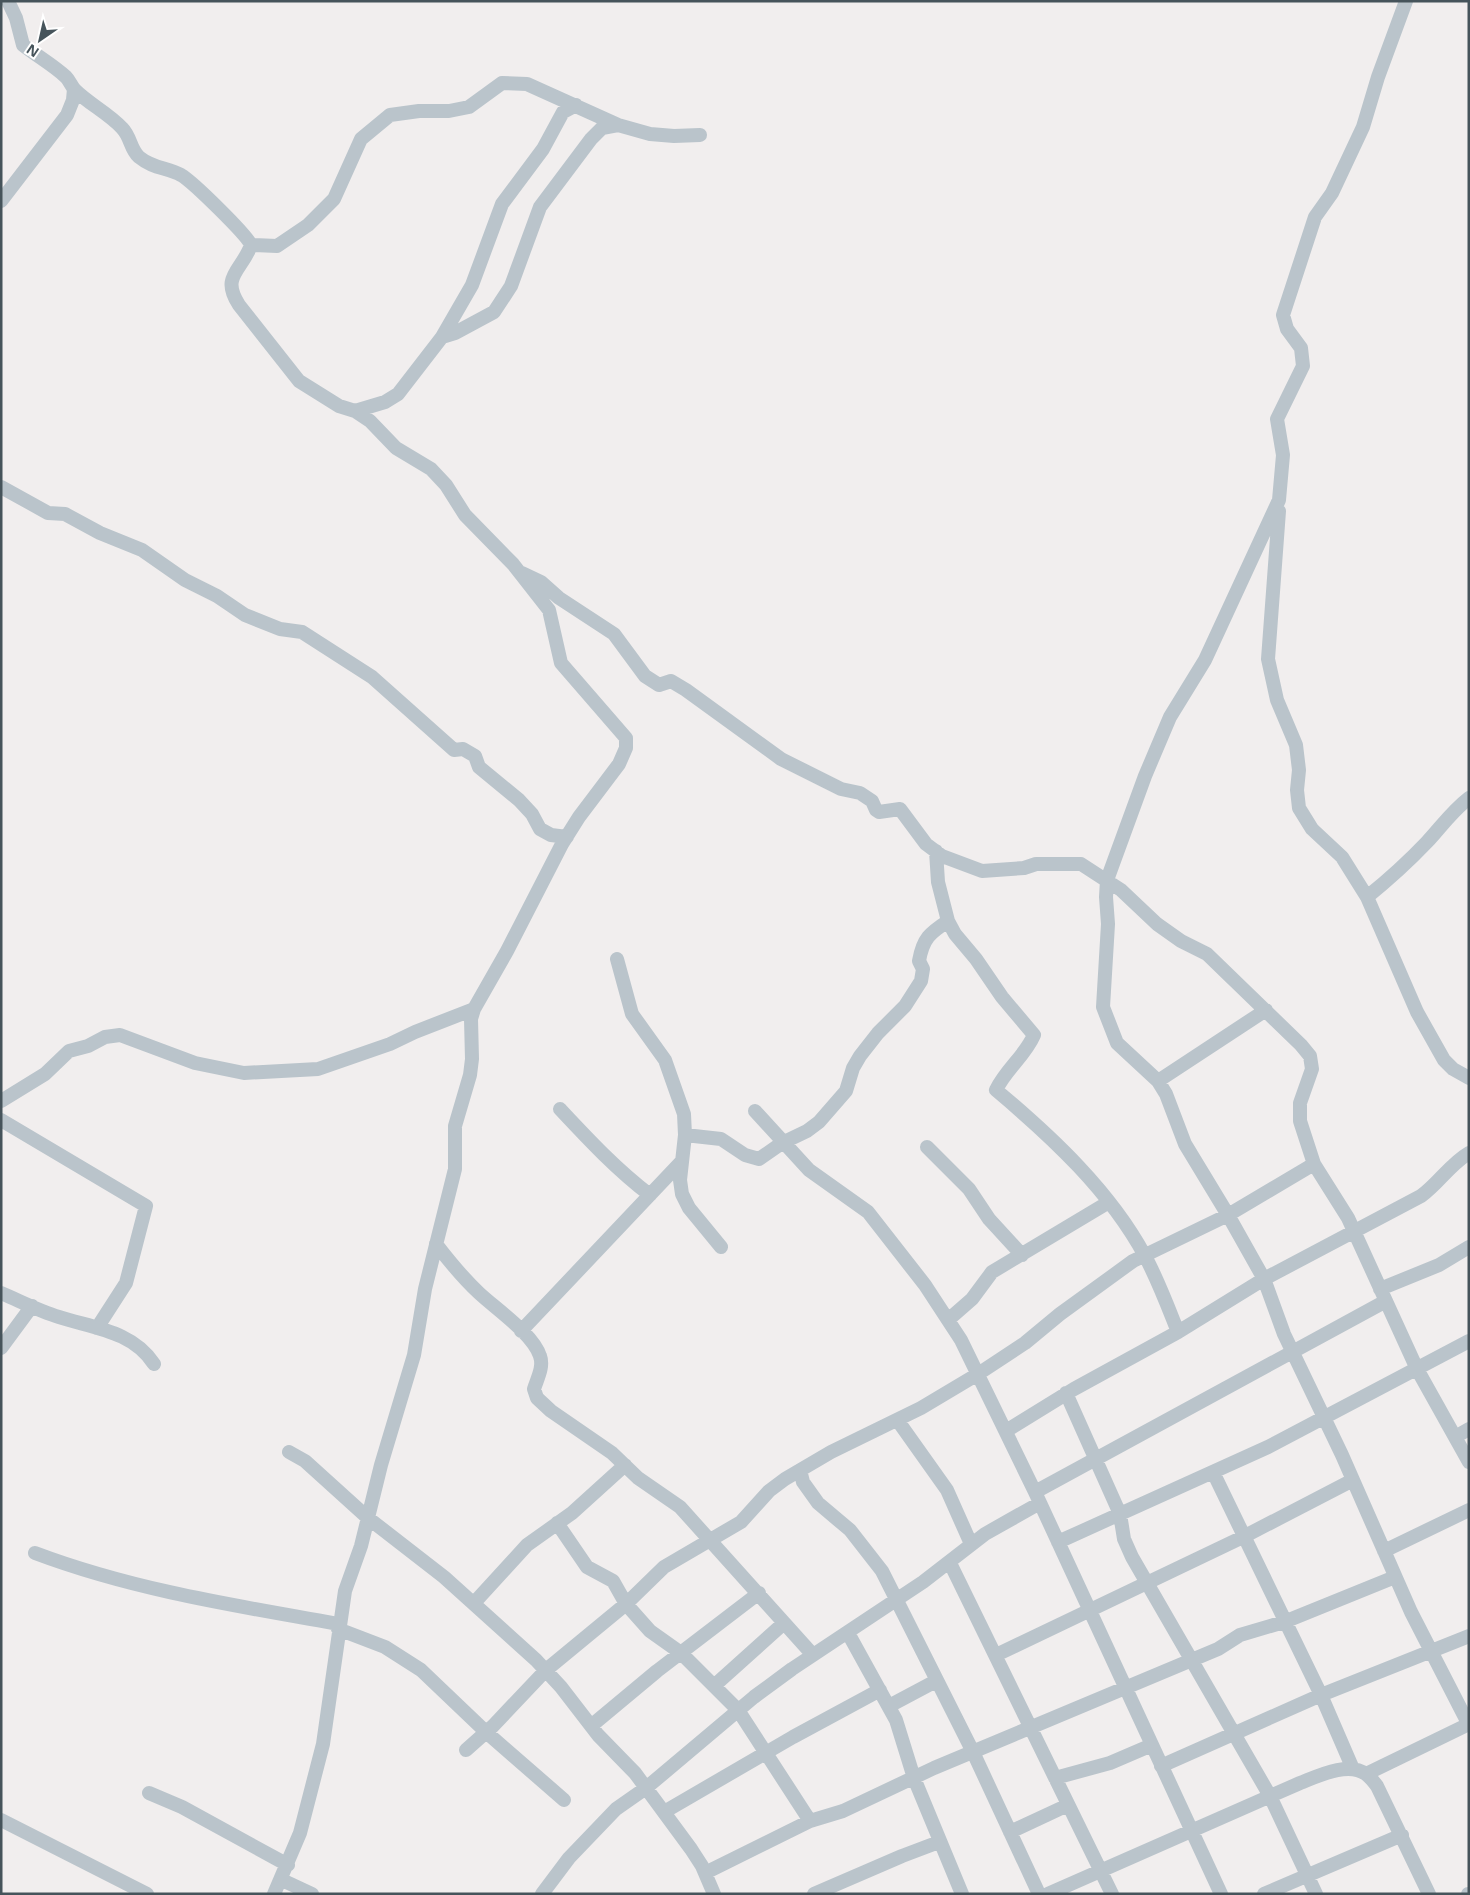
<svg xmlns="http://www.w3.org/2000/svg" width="1470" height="1895" font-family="'Noto Sans',sans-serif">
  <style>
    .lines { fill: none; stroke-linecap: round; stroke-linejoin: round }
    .minor { stroke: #bac4cb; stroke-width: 14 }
  </style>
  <rect width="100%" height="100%" fill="#f1eeee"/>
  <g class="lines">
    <!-- minor -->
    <path class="minor" d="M 1406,1 L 1378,77 L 1363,127 L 1332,193 L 1315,217 L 1283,315 L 1287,329 L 1301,348 L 1303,366 L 1277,419 L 1283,455 L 1279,500 L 1205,660 L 1170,717 L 1145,776 L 1107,880 L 1106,897 L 1108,924 L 1103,1007 L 1117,1043 L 1158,1081 L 1166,1094 L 1185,1144 L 1228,1215 L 1264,1279 L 1284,1334 L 1342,1455 L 1411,1612 L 1469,1725
      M 1,201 L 67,115 L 73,100 L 74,89
      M 251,245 L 277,246 L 308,225 L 334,199 L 361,139 L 390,115 L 419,111 L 449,111 L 469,107 L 502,83 L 527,84 L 618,125 L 650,134 L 674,136 L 700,135
      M 442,337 L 455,333 L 494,312 L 511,286 L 540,207 L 591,139 L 602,128 L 618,125
      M 355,411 L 385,402 L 398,394 L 442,337 L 472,285 L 502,204 L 543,149 L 563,112 L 576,105
      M 1,487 L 48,513 L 65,514 L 100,533 L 142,550 L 185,580 L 217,596 L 245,615 L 280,629 L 302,632 L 372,677 L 454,750 L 463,749 L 475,756 L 479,767 L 519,800 L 532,814 L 540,829 L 551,835 L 567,837
      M 1279,511 L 1268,659 L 1277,700 L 1296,745 L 1299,770 L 1297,790 L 1299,808 L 1312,829 L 1342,857 L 1367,897 L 1417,1012 L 1444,1060 L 1453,1069 L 1469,1078
      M 522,573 L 541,582 L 559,598 L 614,634 L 645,676 L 659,685 L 671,681 L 686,690 L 781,759 L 841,789 L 860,793 L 872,801 L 876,810 L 879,812 L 900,809 L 926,844 L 942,856 L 982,871 L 1024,868 L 1036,864 L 1081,864 L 1121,890 L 1157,924 L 1181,941 L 1207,954 L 1301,1045 L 1310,1056 L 1312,1069 L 1300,1103 L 1300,1121 L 1314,1164 L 1348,1218 L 1417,1369 L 1469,1462
      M 936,851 L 938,882 L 948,921 L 955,934 L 976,959 L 1002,997 L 1034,1035 C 1025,1056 1006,1069 996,1090 C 1052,1137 1110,1191 1145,1256 C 1158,1280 1168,1307 1178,1332
      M 1367,897 C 1388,880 1408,862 1427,842 C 1441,827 1452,811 1469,798
      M 617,959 L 632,1014 L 665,1060 L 684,1114 L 685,1135 L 680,1180 L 682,1194 L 689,1208 L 721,1247
      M 1158,1081 L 1266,1010
      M 1,1101 L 45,1074 L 69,1051 L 88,1046 L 105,1037 L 120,1035 L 195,1063 L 244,1073 L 318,1069 L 390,1044 L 415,1032 L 474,1009 L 507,951 L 562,844 L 579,817 L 619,764 L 626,748 L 626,738 L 561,663 L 549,610 L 513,564 L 465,515 L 446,485 L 431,469 L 396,448 L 370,421 L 355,411 L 339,406 L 299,381 L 239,305 C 220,276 242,271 251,245 C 247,235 193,182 181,175 C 168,168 152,168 139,157 C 130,149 131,137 122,128 C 108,113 89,104 75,90 C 71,86 70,81 66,77 C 53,65 37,56 23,45 L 16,18 L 8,1
      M 560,1109 C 589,1140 616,1169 650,1195
      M 755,1111 L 809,1170 L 868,1212 L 925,1285 L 961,1340 L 1035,1492 L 1221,1894
      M 1,1120 L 146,1206 L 126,1283 L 97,1328
      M 685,1135 L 721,1139 L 745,1155 L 759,1159 L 782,1143 L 807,1131 L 819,1122 L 846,1091 L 853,1068 L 860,1056 L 878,1033 L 905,1006 L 921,981 L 923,969 L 919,961 C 923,938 930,933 948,921
      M 927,1147 L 969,1189 L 989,1219 L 1022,1255
      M 436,1244 C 449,1261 463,1278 479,1293 C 496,1309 533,1334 540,1356 C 544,1367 537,1379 534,1389 L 537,1398 L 551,1411 L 612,1453 L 638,1478 L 680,1507 L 813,1655
      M 1380,1289 L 1439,1265 L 1469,1247
      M 1,1293 C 20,1301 39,1311 59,1317 C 93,1328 133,1331 154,1364
      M 948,1320 L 972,1299 L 992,1272 L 1109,1202
      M 521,1331 L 681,1162
      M 1,1348 L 32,1306
      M 1066,1393 L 1120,1514 L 1124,1539 L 1132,1557 L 1270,1796 L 1316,1894
      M 898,1421 L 947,1490 L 971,1544
      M 1006,1431 L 1074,1389 L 1178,1332 L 1264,1279 L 1421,1196 C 1439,1183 1450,1164 1469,1153
      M 1455,1437 L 1469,1429
      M 289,1452 L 305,1461 L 368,1518 L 444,1577 L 536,1660 L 561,1687 L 598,1735 L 635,1773 L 691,1849 L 702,1866 L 714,1894
      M 800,1470 L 803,1482 L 818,1503 L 850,1530 L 882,1571 L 973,1752 L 1039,1894
      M 1213,1472 L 1321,1695 L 1353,1769
      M 1035,1492 L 1386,1301
      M 557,1523 L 587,1567 L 613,1581 L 626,1604 L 650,1631 L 681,1653 L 738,1710 L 810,1821
      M 1058,1542 L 1268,1447 L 1469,1341
      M 1384,1551 L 1469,1510
      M 35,1553 C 133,1590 237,1606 339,1624
      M 950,1563 L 1112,1894
      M 474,1603 L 527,1545 L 572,1513 L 625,1465
      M 338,1629 L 385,1647 L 421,1670 L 486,1732 L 564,1800
      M 848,1633 L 896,1720 L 914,1778 L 962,1894
      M 996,1655 L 1243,1537 L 1353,1480
      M 715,1685 L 784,1623
      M 889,1706 L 936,1681
      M 591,1726 L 657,1671 L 759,1593
      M 466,1750 L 493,1726 L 546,1670 L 626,1604 L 664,1567 L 741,1522 L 769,1491 L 785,1479 L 831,1452 L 921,1408 L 978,1374 L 1025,1343 L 1060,1314 L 1133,1261 L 1228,1215 L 1314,1164
      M 1161,1766 L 1321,1695 L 1469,1636
      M 1366,1774 L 1469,1724
      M 1055,1778 L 1110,1763 L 1152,1745
      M 149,1793 L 182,1807 L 288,1865
      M 664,1812 L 793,1737 L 880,1690
      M 1,1820 L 147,1894
      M 1010,1832 L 1068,1805
      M 705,1873 L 810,1821 L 843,1811 L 934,1768 L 1218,1649 L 1240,1635 L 1284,1622 L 1395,1577
      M 282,1880 L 312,1894
      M 274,1894 L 300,1833 L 323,1744 L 345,1591 L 361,1546 L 381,1465 L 414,1355 L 425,1289 L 455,1169 L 455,1126 L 470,1075 L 472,1059 L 471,1019 L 474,1009
      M 542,1894 L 569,1858 L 616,1809 L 646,1788 L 754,1697 L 792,1669 L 923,1582 L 985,1534 L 1040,1503
      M 814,1894 L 902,1856 L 939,1842
      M 1048,1894 L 1300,1783 C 1318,1776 1348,1761 1366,1774 C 1370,1777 1374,1782 1377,1786 L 1429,1894
      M 1264,1894 L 1402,1835
      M 1468,1894 L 1469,1894"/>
  </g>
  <!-- border -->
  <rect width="1470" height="1895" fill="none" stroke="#46545b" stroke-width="5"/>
  <!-- north arrow -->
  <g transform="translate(40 40) rotate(214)" stroke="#ffffff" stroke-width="4" paint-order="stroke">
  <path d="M0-4L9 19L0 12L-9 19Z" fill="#46545b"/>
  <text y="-8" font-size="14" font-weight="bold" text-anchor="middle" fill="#46545b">N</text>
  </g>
</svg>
